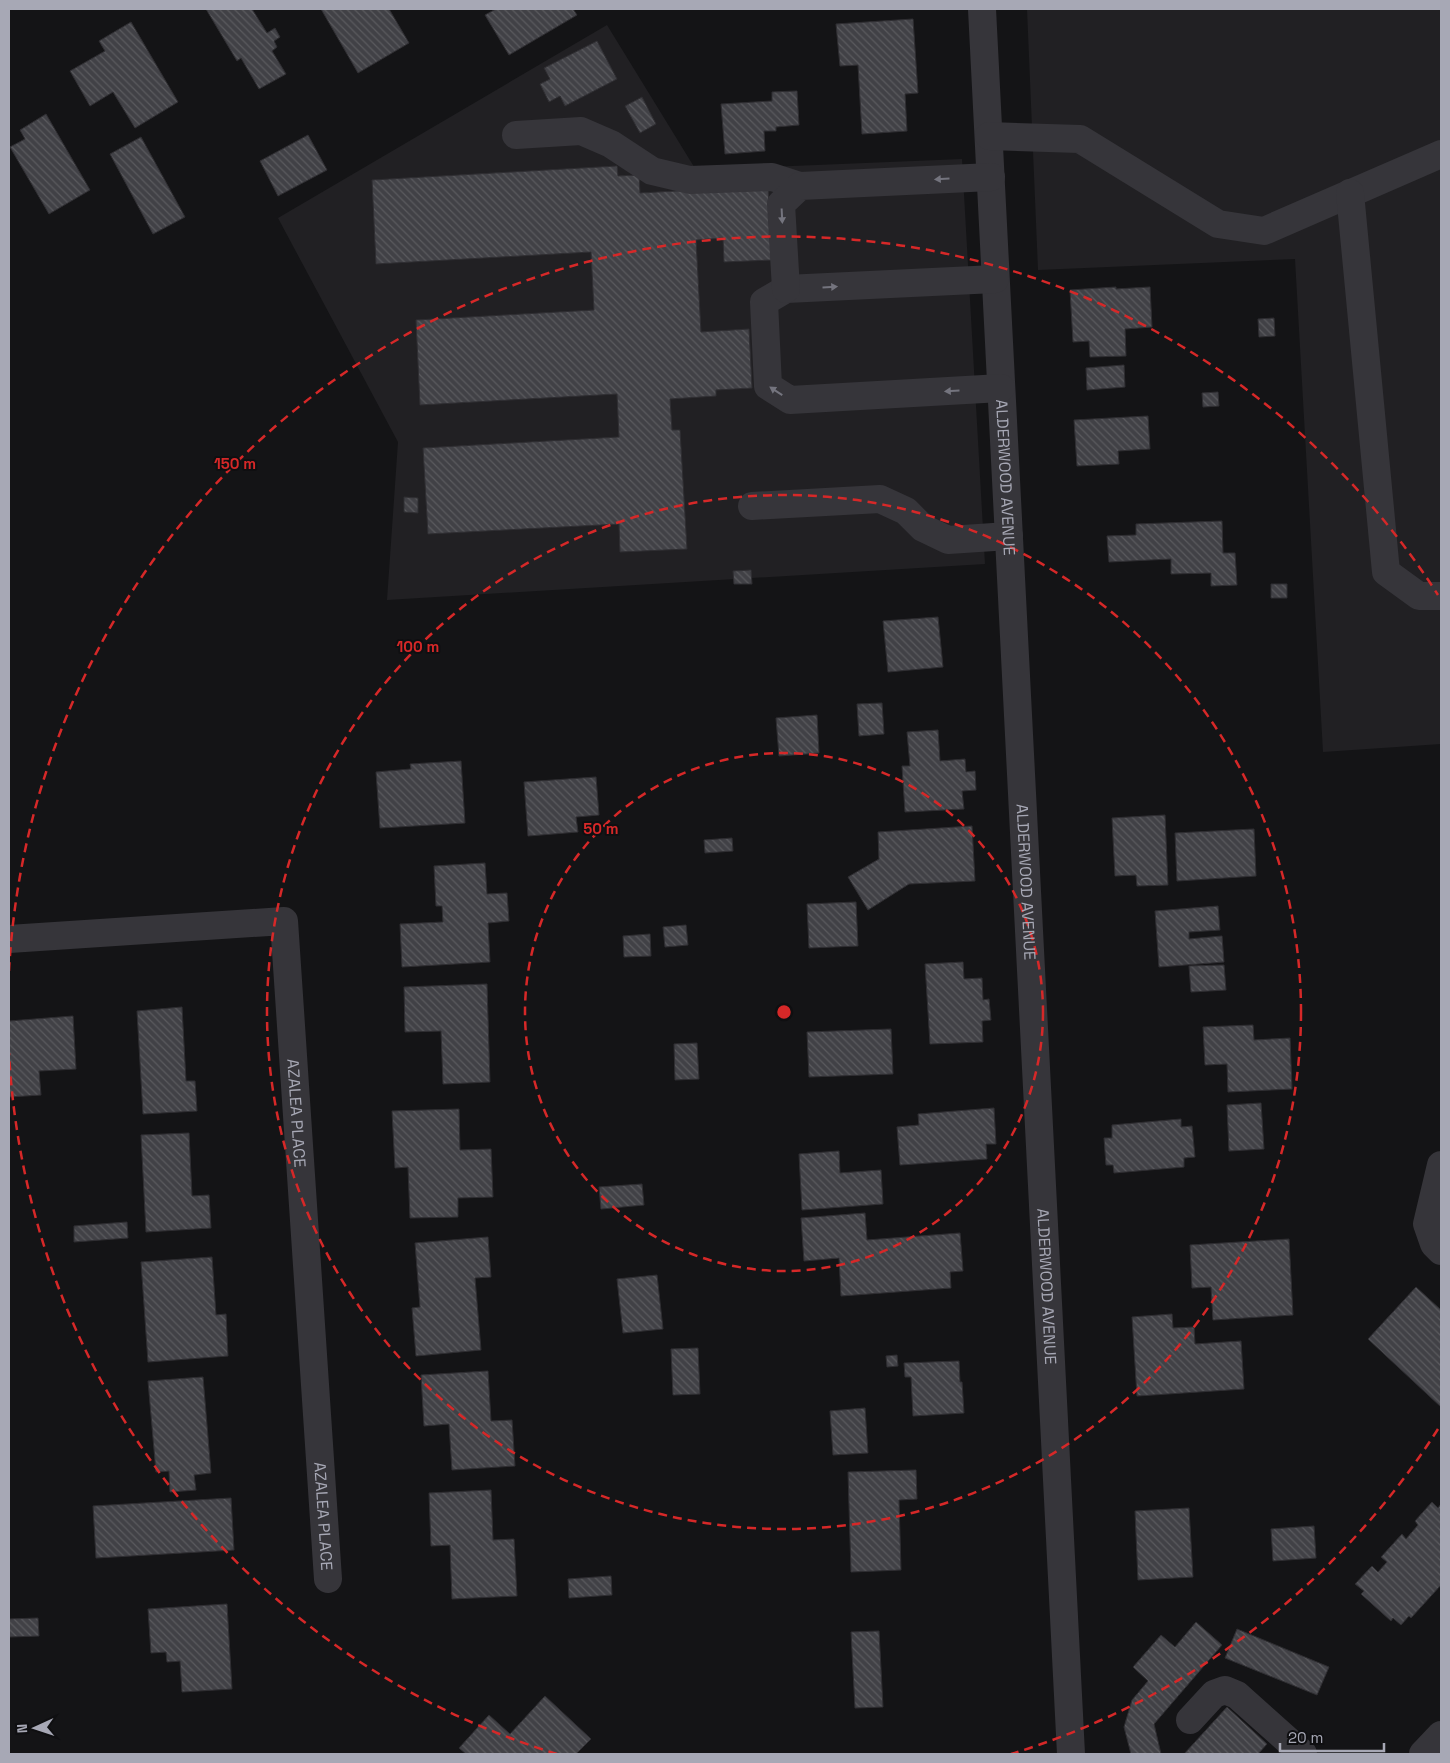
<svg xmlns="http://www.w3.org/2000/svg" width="1450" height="1763" font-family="'Space Grotesk',sans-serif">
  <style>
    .built { fill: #212023 }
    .building { fill: url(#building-back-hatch); stroke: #2f2e32 }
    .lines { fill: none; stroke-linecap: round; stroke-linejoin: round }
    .minor { stroke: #36353a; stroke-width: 28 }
    .oneway { fill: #74747e }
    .ring { fill: none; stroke: #d62828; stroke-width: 2.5; stroke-dasharray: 9 6 }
    .labels { text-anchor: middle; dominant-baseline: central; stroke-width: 4; stroke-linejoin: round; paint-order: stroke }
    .street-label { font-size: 16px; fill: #a7a8b5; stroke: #0f0f11 }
    .centre { fill: #d62828; stroke: #0f0f11; stroke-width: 2.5 }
    .ring-label { font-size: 15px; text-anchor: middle; font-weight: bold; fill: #d62828; stroke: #0f0f11; stroke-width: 4; stroke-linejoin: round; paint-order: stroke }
  </style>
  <defs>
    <pattern id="building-back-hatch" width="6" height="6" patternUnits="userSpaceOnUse" patternTransform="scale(1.25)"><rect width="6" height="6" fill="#414146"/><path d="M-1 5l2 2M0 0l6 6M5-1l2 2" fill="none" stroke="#5a5a5e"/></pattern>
  </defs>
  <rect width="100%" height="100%" fill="#141416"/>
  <!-- built -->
  <path class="built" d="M 1027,9 L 1441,9 L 1441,744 L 1323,752 L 1295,259 L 1038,270 Z
    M 607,25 L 696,170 L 962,159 L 985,564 L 387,600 L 398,442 L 278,218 Z"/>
  <!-- building -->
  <path class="building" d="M 206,9 L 252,9 L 267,33 L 275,28 L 280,37 L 274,41 L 277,47 L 272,51 L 286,74 L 259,89 L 241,58 L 237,61 Z
    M 321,9 L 389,9 L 409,43 L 358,73 Z
    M 496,9 L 573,9 L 577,15 L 509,55 L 485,15 Z
    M 913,19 L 918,93 L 905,94 L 907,131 L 862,134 L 858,65 L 840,66 L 836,24 Z
    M 131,22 L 178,102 L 135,128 L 113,92 L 90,106 L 70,71 L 105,51 L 99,41 Z
    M 597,41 L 617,79 L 565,106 L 560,96 L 549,102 L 540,84 L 550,79 L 544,68 Z
    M 797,91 L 799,125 L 776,127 L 776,131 L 764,131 L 765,151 L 725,154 L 721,104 L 772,101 L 772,92 Z
    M 642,97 L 656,124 L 640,133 L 625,106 Z
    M 46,114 L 90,190 L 49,214 L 10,147 L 25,139 L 20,130 Z
    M 308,135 L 327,170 L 278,196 L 260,161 Z
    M 141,137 L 185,217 L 153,234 L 110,154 Z
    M 617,166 L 618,176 L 639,175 L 640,193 L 768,186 L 772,260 L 724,262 L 723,238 L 696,240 L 701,332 L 749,329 L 752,388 L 716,390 L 716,396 L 670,399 L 672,430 L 680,430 L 687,549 L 620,552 L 619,524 L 428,534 L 423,448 L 619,437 L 617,394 L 420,405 L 416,320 L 594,310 L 591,252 L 376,264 L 372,180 Z
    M 1116,287 L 1116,289 L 1150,287 L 1152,327 L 1125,329 L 1126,356 L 1090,357 L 1089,341 L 1073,342 L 1070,290 Z
    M 1274,318 L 1275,336 L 1259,337 L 1258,319 Z
    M 1124,365 L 1125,387 L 1087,390 L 1086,368 Z
    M 1218,392 L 1219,406 L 1203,407 L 1202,393 Z
    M 1148,416 L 1150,449 L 1118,451 L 1119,464 L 1077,466 L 1074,420 Z
    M 404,497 L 418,498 L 418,513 L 404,512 Z
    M 1222,521 L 1223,553 L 1235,553 L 1237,585 L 1211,586 L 1211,573 L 1171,574 L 1171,559 L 1109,562 L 1107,536 L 1136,535 L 1136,524 Z
    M 751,570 L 752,584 L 734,584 L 733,571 Z
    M 1271,584 L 1287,584 L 1287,598 L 1271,598 Z
    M 938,617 L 943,667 L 888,672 L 883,621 Z
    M 882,703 L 884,734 L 859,736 L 857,704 Z
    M 817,715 L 819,753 L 779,756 L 776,718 Z
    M 938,730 L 940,761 L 965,759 L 966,772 L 975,771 L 976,790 L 962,791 L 964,809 L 905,812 L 902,766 L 910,766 L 907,732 Z
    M 461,761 L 465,823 L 380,828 L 376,772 L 411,769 L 410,764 Z
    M 596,777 L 599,815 L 576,817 L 578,832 L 528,836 L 524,782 Z
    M 1165,815 L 1168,885 L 1137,886 L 1136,875 L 1115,876 L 1112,818 Z
    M 972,826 L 975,881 L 909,884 L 868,910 L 848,877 L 879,859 L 878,832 Z
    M 1254,829 L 1256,876 L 1177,881 L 1175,833 Z
    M 732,838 L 733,851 L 705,853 L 704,840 Z
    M 485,863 L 487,894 L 507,893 L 509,921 L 488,923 L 490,962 L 402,967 L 400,924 L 443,922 L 442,906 L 436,906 L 434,866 Z
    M 856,902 L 858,946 L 809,948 L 807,904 Z
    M 1218,906 L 1220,930 L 1189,932 L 1189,939 L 1222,936 L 1224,962 L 1159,967 L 1155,911 Z
    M 686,925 L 688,945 L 665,947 L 663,927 Z
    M 650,934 L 651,956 L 624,957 L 623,936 Z
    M 963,962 L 964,979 L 982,978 L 983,1000 L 989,999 L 991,1020 L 982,1021 L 983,1042 L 930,1044 L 925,964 Z
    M 1224,965 L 1226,990 L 1191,992 L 1189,966 Z
    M 487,984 L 490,1082 L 443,1084 L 441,1031 L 405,1032 L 404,987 Z
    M 182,1007 L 186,1081 L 195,1081 L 197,1111 L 143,1114 L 137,1011 Z
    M 73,1016 L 76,1069 L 39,1071 L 41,1095 L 9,1097 L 9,1021 Z
    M 1253,1025 L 1254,1040 L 1290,1038 L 1292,1089 L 1228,1092 L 1227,1064 L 1205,1065 L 1203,1027 Z
    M 891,1029 L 893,1074 L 809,1077 L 807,1032 Z
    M 697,1043 L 699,1079 L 675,1080 L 674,1044 Z
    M 1261,1103 L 1264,1149 L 1229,1151 L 1227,1105 Z
    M 994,1108 L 996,1144 L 986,1144 L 987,1159 L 900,1165 L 897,1127 L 919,1125 L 918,1114 Z
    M 459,1109 L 460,1150 L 491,1149 L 493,1197 L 458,1198 L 458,1217 L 410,1218 L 408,1167 L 395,1168 L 392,1111 Z
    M 1181,1119 L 1181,1127 L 1192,1126 L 1195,1157 L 1184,1158 L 1184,1167 L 1114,1173 L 1113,1165 L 1106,1165 L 1104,1138 L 1112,1138 L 1112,1125 Z
    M 189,1133 L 192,1196 L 209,1195 L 211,1228 L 146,1232 L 141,1135 Z
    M 839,1151 L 840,1173 L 881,1170 L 883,1204 L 802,1210 L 799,1154 Z
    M 642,1184 L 644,1205 L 601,1209 L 599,1187 Z
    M 865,1213 L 867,1240 L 960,1233 L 963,1271 L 950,1272 L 951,1288 L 841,1296 L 839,1258 L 804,1261 L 801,1218 Z
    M 127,1222 L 128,1238 L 74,1242 L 74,1226 Z
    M 488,1237 L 491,1277 L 475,1278 L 481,1350 L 416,1356 L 412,1308 L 420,1307 L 415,1243 Z
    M 1289,1239 L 1293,1315 L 1213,1320 L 1211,1287 L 1192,1288 L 1190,1245 Z
    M 212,1257 L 216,1315 L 226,1314 L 228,1356 L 148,1362 L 141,1262 Z
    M 657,1275 L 663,1329 L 623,1333 L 617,1279 Z
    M 1416,1287 L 1441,1310 L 1441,1407 L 1368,1339 Z
    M 1172,1314 L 1173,1328 L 1194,1327 L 1195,1344 L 1241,1341 L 1244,1389 L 1137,1396 L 1132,1317 Z
    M 698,1348 L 700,1394 L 673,1395 L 671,1349 Z
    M 897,1355 L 898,1366 L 887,1367 L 886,1356 Z
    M 959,1361 L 960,1382 L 962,1382 L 964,1413 L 913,1416 L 911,1377 L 905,1377 L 904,1363 Z
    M 488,1371 L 491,1421 L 512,1420 L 515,1466 L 452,1470 L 449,1424 L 424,1426 L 421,1375 Z
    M 203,1377 L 211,1473 L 194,1475 L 196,1490 L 170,1492 L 169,1471 L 156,1472 L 148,1381 Z
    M 865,1408 L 868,1453 L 833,1455 L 830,1411 Z
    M 916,1470 L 917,1499 L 899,1500 L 901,1570 L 851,1572 L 848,1472 Z
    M 491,1490 L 493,1540 L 514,1539 L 517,1596 L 452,1599 L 450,1545 L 431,1546 L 429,1493 Z
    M 231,1498 L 234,1550 L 96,1558 L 93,1506 Z
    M 1432,1502 L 1438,1508 L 1441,1504 L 1441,1585 L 1411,1618 L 1409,1616 L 1401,1625 L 1393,1618 L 1391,1621 L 1361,1594 L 1364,1591 L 1355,1584 L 1372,1566 L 1378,1572 L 1387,1562 L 1381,1557 L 1402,1534 L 1406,1539 L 1418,1525 L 1415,1521 Z
    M 1189,1508 L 1193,1577 L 1138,1580 L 1135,1511 Z
    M 1314,1526 L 1316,1558 L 1273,1561 L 1271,1529 Z
    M 611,1576 L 612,1595 L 569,1598 L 568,1579 Z
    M 227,1604 L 232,1689 L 182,1692 L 180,1661 L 167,1662 L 166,1652 L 151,1653 L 148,1609 Z
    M 38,1618 L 39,1636 L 9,1637 L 9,1619 Z
    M 1196,1622 L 1222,1645 L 1154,1724 L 1161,1754 L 1131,1754 L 1124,1727 L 1132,1700 L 1148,1681 L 1133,1667 L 1161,1635 L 1175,1647 Z
    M 1237,1629 L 1329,1667 L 1317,1695 L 1225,1658 Z
    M 879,1631 L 883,1707 L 855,1708 L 851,1632 Z
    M 545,1696 L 591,1739 L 576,1754 L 466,1754 L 459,1748 L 489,1715 L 510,1734 Z
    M 1227,1707 L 1267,1744 L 1258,1754 L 1184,1754 Z"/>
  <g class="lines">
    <!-- minor -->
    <g class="minor">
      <path id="s1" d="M 982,9 L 1071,1754"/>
      <path d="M 516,135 L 581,131 L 611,144 L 652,171 L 690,180 L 772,177 L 800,186"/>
      <path d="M 989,136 L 1080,139 L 1218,224 L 1264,231 L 1441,154"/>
      <path d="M 1350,193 L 1386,572 L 1419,596 L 1441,596"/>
      <path d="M 995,279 L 786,289 L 764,302 L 768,386 L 790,400 L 1001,388"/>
      <path d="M 786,289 L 781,204 L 800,186 L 991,177"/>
      <path d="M 752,506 L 880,499 L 906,511 L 923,528 L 948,540 L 1009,536"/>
      <path id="s2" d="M 9,939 L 284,921 L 328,1579"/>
      <path d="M 1441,1165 L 1427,1224 L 1434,1244 L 1441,1251"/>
      <path d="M 1190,1720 L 1214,1694 L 1225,1690 L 1237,1695 L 1303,1754"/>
      <path d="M 1423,1754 L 1441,1735"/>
    </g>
  </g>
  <!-- one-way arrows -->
  <defs><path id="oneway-solid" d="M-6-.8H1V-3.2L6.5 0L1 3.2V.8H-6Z" transform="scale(1.25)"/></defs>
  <g class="oneway">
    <use href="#oneway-solid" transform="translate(942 179) rotate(177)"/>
    <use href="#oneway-solid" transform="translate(782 216) rotate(87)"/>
    <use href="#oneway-solid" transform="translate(830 287) rotate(-3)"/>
    <use href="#oneway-solid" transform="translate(776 391) rotate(-147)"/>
    <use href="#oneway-solid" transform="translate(952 391) rotate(177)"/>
  </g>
  <!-- distance rings -->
  <g class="ring">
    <circle cx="784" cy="1012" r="259"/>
    <circle cx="784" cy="1012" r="517"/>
    <path d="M1438 1429A776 776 0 0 1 1011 1754M557 1754A776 776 0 0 1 9 1053M9 971A776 776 0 0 1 1438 595"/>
  </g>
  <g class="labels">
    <!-- street labels -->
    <g class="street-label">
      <text stroke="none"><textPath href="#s1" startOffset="469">ALDERWOOD AVENUE</textPath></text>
      <text stroke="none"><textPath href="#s1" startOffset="874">ALDERWOOD AVENUE</textPath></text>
      <text stroke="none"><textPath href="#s2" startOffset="468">AZALEA PLACE</textPath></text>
      <text stroke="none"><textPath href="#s1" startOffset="1279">ALDERWOOD AVENUE</textPath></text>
      <text stroke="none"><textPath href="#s2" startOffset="872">AZALEA PLACE</textPath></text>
    </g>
  </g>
  <circle cx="784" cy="1012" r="8" class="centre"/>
  <g class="ring-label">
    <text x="235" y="469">150 m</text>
    <text x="418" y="652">100 m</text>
    <text x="601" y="834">50 m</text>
  </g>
  <!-- border -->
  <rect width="1450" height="1763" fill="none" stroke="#a7a8b5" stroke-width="20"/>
  <!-- north arrow -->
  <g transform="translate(35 1728) rotate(267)" stroke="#0f0f11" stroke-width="4" paint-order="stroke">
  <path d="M0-4L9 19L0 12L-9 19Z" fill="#a7a8b5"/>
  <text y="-8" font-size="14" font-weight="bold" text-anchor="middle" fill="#a7a8b5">N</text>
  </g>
  <!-- scale -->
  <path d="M1280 1743v8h104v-8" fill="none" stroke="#a7a8b5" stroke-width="2.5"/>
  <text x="1288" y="1743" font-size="15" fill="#a7a8b5" stroke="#0f0f11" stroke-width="4" paint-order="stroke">20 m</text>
</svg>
